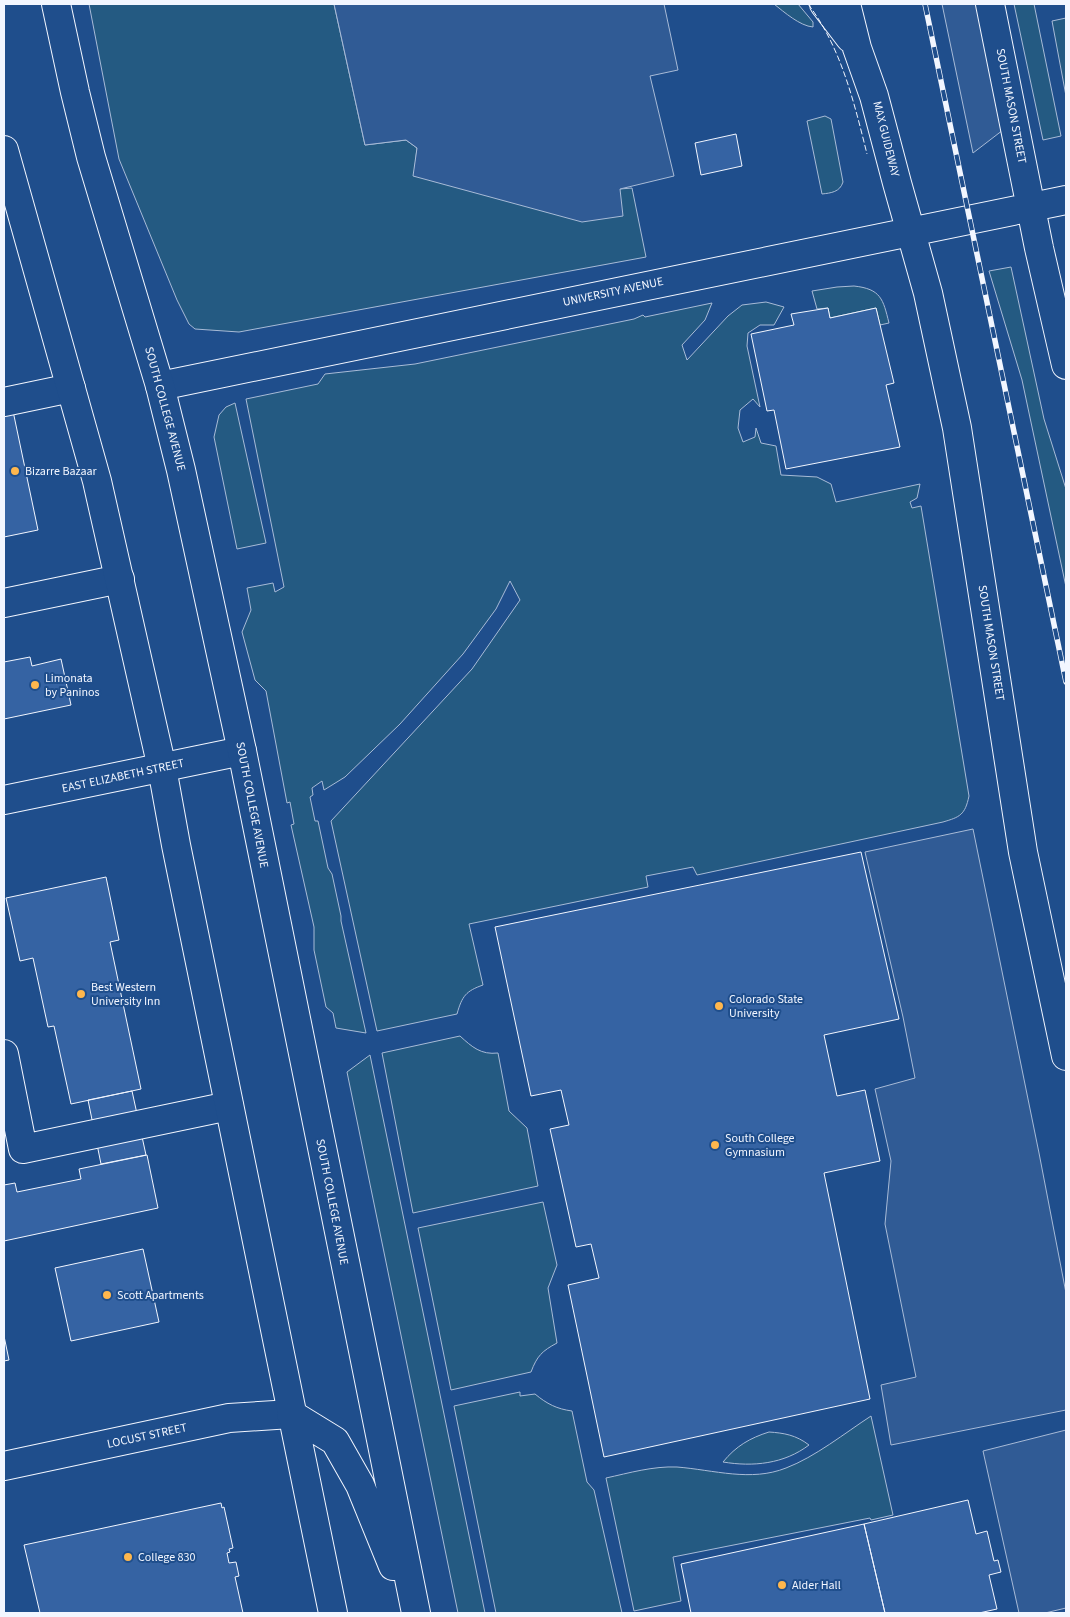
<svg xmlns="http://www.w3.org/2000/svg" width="1070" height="1617" font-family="'Source Sans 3',sans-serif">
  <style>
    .green { fill: #245a82; stroke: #a8bbd7 }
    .parking { fill: #305b95; stroke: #a8bbd7 }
    .building { fill: #3563a3; stroke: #f2f6ff }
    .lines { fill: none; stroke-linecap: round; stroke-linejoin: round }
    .minor-casing { stroke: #f2f6ff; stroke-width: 30 }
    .highway-casing { stroke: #f2f6ff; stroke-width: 30 }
    .minor { stroke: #1f4e8c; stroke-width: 28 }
    .highway { stroke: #1f4e8c; stroke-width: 28 }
    .rail-casing { stroke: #f2f6ff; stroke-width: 5.5 }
    .rail { stroke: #1f4e8c; stroke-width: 4; stroke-dasharray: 11; stroke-linecap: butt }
    .fence { stroke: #f2f6ff; stroke-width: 1; stroke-dasharray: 6 2.5; stroke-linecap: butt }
    .poi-dot { fill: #ffb74d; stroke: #1f4e8c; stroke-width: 2 }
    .labels { text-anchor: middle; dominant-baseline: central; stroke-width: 4; stroke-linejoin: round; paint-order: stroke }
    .street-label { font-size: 12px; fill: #f2f6ff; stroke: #1f4e8c }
    .poi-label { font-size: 12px; fill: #f2f6ff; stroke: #1f4e8c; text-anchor: start }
  </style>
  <rect width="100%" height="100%" fill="#1f4e8c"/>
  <!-- green -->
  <path class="green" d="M 89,4 L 334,4 L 365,145 L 406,140 L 417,148 L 414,176 L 620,189 L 632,188 L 646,257 L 239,332 L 195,329 L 189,324 L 177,300 L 119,159 Z
    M 774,4 L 798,4 L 813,22 L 813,27 C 800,26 784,12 774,4 Z
    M 1014,4 L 1034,4 L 1061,136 L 1043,140 Z
    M 1066,18 L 1066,96 L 1052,21 Z
    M 825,116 L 831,119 L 843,182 C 840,192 831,193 822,194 L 807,121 Z
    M 1011,267 L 1044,419 L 1066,489 L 1066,587 L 1022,380 L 989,271 Z
    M 854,286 C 881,289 883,299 889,323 L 880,325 L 876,308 L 830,318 L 828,308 L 817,309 L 812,291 L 837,287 Z
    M 766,302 L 784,307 L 774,325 L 760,325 L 748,333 L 747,346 L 760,407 L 753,399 L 740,410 L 738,428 L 743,442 L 755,437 L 756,428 L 761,443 L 776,446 L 781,475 L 817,477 L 831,484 L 836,502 L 920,484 L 917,498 L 910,502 L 912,508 L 921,506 L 969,796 C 965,815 960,817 943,822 L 697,875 L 693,867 L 646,876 L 648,887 L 469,924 L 483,985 C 466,991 462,996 457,1014 L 377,1031 L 331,821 L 472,669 L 520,600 L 510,581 L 496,609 L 463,654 L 400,724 L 345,777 L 324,790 L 322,781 L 312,788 L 313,795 L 310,797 L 315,821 L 318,821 L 328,868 L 332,874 L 341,916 L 341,921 L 366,1033 L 336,1028 L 333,1013 L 326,1007 L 314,950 L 314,927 L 291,825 L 294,824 L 290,802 L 287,803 L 266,691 L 255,680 L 242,632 L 251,610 L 247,588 L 273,583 L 275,592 L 284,587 L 246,399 L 318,384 L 325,374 L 415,364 L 634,319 L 643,315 L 645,317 L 712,303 L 705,320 L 682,345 L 687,360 L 728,316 L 742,305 Z
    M 235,403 L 266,543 L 237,549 L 214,437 L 219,415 L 226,407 Z
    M 460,1036 C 472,1047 481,1055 498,1053 L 509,1111 L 527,1128 L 538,1186 L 413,1213 L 382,1053 Z
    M 370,1055 L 485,1613 L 458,1613 L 347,1072 Z
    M 543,1202 L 557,1265 L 548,1288 L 557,1343 C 542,1351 537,1356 531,1372 L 451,1390 L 418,1228 Z
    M 520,1392 L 520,1396 L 535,1394 C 547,1404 557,1409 572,1411 L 587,1482 L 594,1490 L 622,1613 L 496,1613 L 454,1406 Z
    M 871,1416 L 893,1515 L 871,1520 L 870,1518 L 673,1557 L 681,1601 L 634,1611 L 606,1478 C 629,1473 653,1466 677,1467 C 714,1470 751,1482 786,1468 C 815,1457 845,1433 871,1416 Z
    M 769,1432 C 784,1433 796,1435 809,1445 C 784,1464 753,1467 723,1462 C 736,1446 750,1438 769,1432 Z"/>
  <!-- parking -->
  <path class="parking" d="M 334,4 L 664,4 L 678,70 L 650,76 L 674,176 L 620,189 L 623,216 L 582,222 L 413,176 L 417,148 L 406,140 L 365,145 Z
    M 942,4 L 976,4 L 1003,130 L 973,153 Z
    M 973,829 L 1039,1153 L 1066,1293 L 1066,1410 L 891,1445 L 881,1385 L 916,1377 L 885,1224 L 891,1161 L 875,1089 L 915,1078 L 903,1017 L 865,852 Z
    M 1066,1430 L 1066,1608 L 1045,1613 L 1019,1613 L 983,1451 Z"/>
  <!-- building -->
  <path class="building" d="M 736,134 L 742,166 L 701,175 L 695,143 Z
    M 828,308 L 830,318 L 876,308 L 894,383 L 886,385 L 900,447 L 786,469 L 774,410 L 767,411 L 751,334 L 794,325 L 791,314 Z
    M 13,411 L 38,530 L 4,537 L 4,413 Z
    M 30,657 L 32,666 L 61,659 L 71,705 L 4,719 L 4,662 Z
    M 861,852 L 899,1019 L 824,1035 L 837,1096 L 865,1090 L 880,1161 L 824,1173 L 870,1399 L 604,1457 L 568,1285 L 599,1278 L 591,1244 L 576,1247 L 550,1129 L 569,1125 L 561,1090 L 531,1096 L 495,927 Z
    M 106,877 L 119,940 L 110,942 L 141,1089 L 71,1104 L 54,1026 L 48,1027 L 33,958 L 20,961 L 6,898 Z
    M 132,1091 L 146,1155 L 101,1164 L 88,1100 Z
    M 147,1155 L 158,1208 L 4,1241 L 4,1185 L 15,1183 L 17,1192 L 81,1179 L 79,1169 Z
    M 143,1249 L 159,1322 L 71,1341 L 55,1268 Z
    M 4,1336 L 9,1360 L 4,1361 Z
    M 968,1500 L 976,1534 L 987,1531 L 994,1561 L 998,1560 L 1001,1572 L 989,1575 L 997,1609 L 979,1613 L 885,1613 L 864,1524 Z
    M 221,1503 L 222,1508 L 224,1507 L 233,1548 L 229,1549 L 230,1552 L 227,1553 L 229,1563 L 236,1562 L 239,1576 L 235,1577 L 243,1613 L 40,1613 L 24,1545 Z
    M 864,1524 L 885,1613 L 691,1613 L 681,1564 Z"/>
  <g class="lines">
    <defs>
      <path id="minor" d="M 824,4 L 850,38
        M 846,4 L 857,48 L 874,96 L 897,183 L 928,293 L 957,428 L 1023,852 L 1066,1056
        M 990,4 L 1039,248 L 1066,365
        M 160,386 L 1066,200
        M 4,402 L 71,388
        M 4,603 L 120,579
        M 4,800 L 242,751
        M 4,1054 L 23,1149 L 229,1106
        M 4,1466 L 229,1418 L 291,1414"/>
      <path id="highway" d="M 56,4 L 75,92 L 91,157 L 160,386 L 181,470 L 242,751 L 416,1613
        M 4,150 L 97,481 L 162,768 L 176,845 L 333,1613
        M 291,1414 L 335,1441 L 360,1485 L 393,1566"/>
    </defs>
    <!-- minor casing -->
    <use href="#minor" class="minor-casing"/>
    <!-- highway casing -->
    <use href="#highway" class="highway-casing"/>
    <!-- minor -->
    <use href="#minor" class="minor"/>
    <!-- highway -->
    <use href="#highway" class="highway"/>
    <defs>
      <path id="rail" d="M 925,4 L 1066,682"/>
    </defs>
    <!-- rail casing -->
    <use href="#rail" class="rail-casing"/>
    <!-- rail -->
    <use href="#rail" class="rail"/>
    <!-- fence -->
    <path class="fence" d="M 808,4 C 841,47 854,102 867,154"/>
  </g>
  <!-- markers -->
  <g class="poi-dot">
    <circle cx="15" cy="471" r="5"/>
    <circle cx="35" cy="685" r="5"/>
    <circle cx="81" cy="994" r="5"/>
    <circle cx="719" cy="1006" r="5"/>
    <circle cx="715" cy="1145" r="5"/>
    <circle cx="107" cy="1295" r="5"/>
    <circle cx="128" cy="1557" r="5"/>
    <circle cx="782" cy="1585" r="5"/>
  </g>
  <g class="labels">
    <!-- street labels -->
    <g class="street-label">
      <text transform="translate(1011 106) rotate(79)">SOUTH MASON STREET</text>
      <text transform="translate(886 139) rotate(76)">MAX GUIDEWAY</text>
      <text transform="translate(613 292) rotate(-12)">UNIVERSITY AVENUE</text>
      <text transform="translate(165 409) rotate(75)">SOUTH COLLEGE AVENUE</text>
      <text transform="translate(991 643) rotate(81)">SOUTH MASON STREET</text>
      <text transform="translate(123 776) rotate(-12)">EAST ELIZABETH STREET</text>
      <text transform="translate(252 805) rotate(79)">SOUTH COLLEGE AVENUE</text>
      <text transform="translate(332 1202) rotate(79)">SOUTH COLLEGE AVENUE</text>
      <text transform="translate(147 1436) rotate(-12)">LOCUST STREET</text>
    </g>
    <!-- poi labels -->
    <g class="poi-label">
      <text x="25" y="471">Bizarre Bazaar</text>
      <text x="45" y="678">Limonata<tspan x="45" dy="14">by Paninos</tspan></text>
      <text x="91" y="987">Best Western<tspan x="91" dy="14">University Inn</tspan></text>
      <text x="729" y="999">Colorado State<tspan x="729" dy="14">University</tspan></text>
      <text x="725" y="1138">South College<tspan x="725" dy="14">Gymnasium</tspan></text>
      <text x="117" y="1295">Scott Apartments</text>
      <text x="138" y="1557">College 830</text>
      <text x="792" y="1585">Alder Hall</text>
    </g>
  </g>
  <!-- border -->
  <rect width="1070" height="1617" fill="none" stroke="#f2f6ff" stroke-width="10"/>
</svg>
